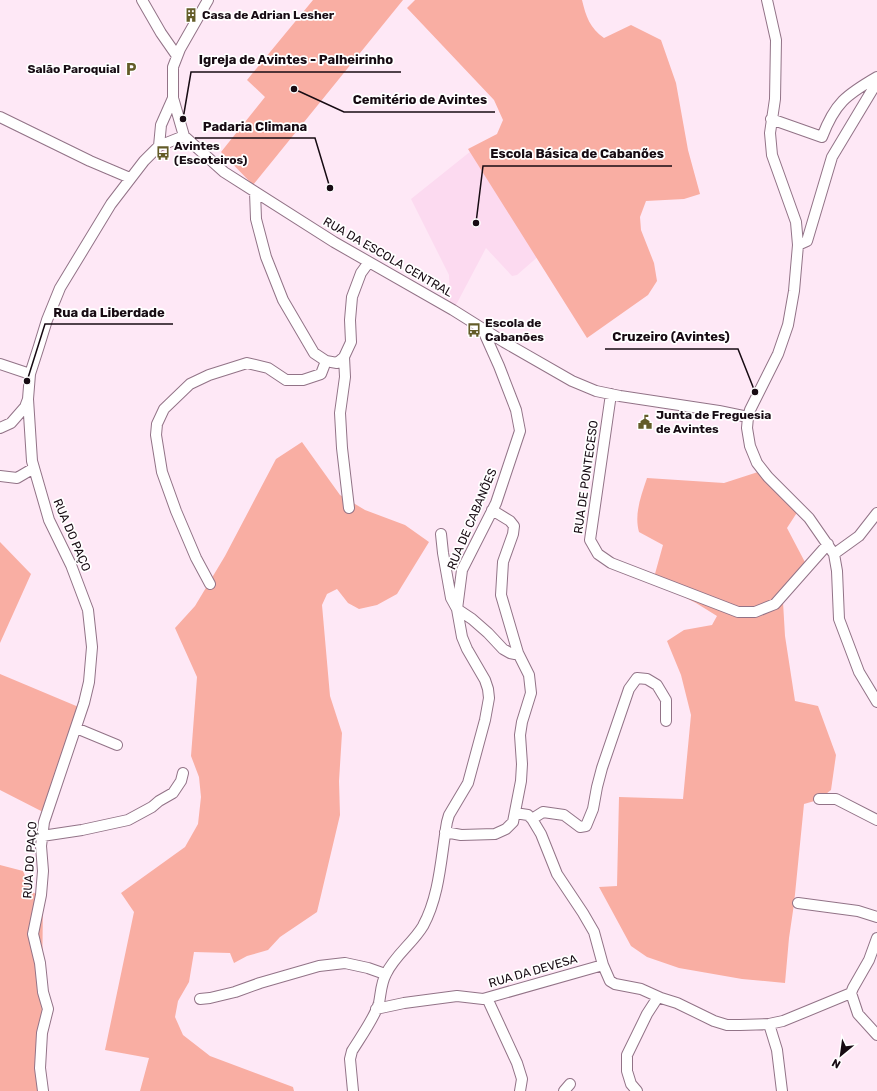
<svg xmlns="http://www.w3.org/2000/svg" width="877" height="1091" font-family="Rubik,sans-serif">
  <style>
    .built { fill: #fcdaf0 }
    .green { fill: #f9aea3 }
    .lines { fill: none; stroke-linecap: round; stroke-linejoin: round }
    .minor-casing { stroke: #927387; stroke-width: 12 }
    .minor { stroke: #fff; stroke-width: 10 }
    .labels { text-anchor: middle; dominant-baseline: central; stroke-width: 3.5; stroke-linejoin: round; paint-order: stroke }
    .poi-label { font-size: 12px; font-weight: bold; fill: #170b13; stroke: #fff; text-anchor: start }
    .street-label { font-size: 12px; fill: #170b13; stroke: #fff }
    .leader { fill: none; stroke: #170b13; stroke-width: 1.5 }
    .callout-dot { fill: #170b13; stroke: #fff; stroke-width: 1.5 }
    .callout-label { font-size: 13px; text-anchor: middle; font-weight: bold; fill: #170b13; stroke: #fff; stroke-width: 3.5; stroke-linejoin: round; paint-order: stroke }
  </style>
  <rect width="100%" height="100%" fill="#fee8f6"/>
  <!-- built -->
  <path class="built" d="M 471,151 L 549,247 L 517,275 L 512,276 L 486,248 L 456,305 L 450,303 L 449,275 L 411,199 Z"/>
  <!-- green -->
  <path class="green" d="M 313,0 L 403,0 L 253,185 L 221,152 L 265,97 L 247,80 Z
    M 415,0 L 582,0 C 586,17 590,28 604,38 L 631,25 L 661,40 L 676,83 L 688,150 L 700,194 L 684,199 L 646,201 L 640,217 L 641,230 L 654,263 L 657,281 L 648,295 L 587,338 L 468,149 L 497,134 L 503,120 L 494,100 L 407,8 Z
    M 302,442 L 340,495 L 365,510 L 405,525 L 429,542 L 397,594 L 377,605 L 359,609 L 348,603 L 337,589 L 327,594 L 322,605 L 330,696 L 342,733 L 339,781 L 340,815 L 317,912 L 280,937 L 268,950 L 247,956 L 234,963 L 230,953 L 194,952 L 189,982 L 178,1001 L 175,1017 L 183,1035 L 210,1056 L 293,1087 L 294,1091 L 140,1091 L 149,1058 L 105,1050 L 134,912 L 121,893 L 185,847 L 198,824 L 201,797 L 199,777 L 191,756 L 197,677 L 175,628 L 195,606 L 225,556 L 276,459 Z
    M 758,472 L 798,511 L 787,528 L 807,566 L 783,602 L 785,636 L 795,701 L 818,706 L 836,755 L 831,790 L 818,800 L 804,804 L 794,904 L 789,938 L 785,983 L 742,979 L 679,968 L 647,957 L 631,946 L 599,887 L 617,886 L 619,797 L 683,799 L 691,715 L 681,675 L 667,641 L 684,630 L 712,625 L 717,616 L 696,603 L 653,581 L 663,545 L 639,532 C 634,514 641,496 647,478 L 724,483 Z
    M 0,542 L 31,574 L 0,643 Z
    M 0,674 L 81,708 L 45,813 L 0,790 Z
    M 0,865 L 23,871 L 32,892 L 43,897 L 41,1091 L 0,1091 Z"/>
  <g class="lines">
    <defs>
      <path id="minor" d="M 142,0 L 161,33 L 177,56
        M 208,0 L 180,49 L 173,67 L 173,98 L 184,136 L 224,172 L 334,242 L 453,310 L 504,342 L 572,381 L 596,391 L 620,396 L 719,411 L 748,417
        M 767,0 L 776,40 L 775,99 L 770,133 L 772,155 L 796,222 L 798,245 L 794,291 L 788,325 L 778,354 L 750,410 L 748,417 L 747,428 L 750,446 L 757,463 L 768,477 L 809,518 L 834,554 L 837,571 L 839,619 L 859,672 L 877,702
        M 0,117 L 90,161 L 130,178
        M 771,119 L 822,137 C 835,103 846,95 877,77
        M 159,146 L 161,125 L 173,98
        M 255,192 L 256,219 L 266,257 L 283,300 L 314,353 L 326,361 L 337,363 L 344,357
        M 798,245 L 807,241 L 832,157 L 877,82
        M 0,364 L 30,374
        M 611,394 L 590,540 L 598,554 L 611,563 L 738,612 L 755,612 L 775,604 L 828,544
        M 28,399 L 32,461 L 49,520 L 71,565 L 88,610 L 92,647 L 89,682 L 84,703 L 44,822 L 41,846 L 43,871 L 41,895 L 33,934 L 40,963 L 43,992 L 48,1009 L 42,1033 L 40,1068 L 43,1091
        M 0,428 L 11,423 L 25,407 L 28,399 L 30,374 L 39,346 L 47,320 L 60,288 L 111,204 L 144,161 L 159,146 L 184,136
        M 0,476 L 17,478 L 34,468
        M 349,508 L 342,448 L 340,413 L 345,377 L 344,357 L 351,342 L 350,320 L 352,297 L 361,273 L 369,262
        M 441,534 L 443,553 L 451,598 L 457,609 L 472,619 L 488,633 L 503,649 L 510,653 L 515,654 L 518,653
        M 834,554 L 859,536 L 877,513
        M 210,584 L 196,558 L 176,511 L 162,472 L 156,435 L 157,424 L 164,409 L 190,384 L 209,375 L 247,363 L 268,368 L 286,380 L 303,380 L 321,374 L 326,361
        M 76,728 L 117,745
        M 819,799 L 836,799 L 877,820
        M 515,813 L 528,815 L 532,819 L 541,834 L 557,874 L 583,913 L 594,932 L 603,965 L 610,981 L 615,984 L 641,989 L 661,998 L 677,1003 L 714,1021 L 727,1025 L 740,1025 L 769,1024 L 783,1021 L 851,993
        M 532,819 L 543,812 L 564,815 L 580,827 L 586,826 L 593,809 L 597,787 L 602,768 L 629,689 L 637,678 L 647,679 L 657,685 L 666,700 L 666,721
        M 445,832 L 461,835 L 495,834 L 506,829 L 513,822 L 521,781 L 522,764 L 520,735 L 522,722 L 531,693 L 529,675 L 518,653 L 501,595 L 503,562 L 513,534 L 514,526 L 510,521 L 492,510
        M 42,836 L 82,830 L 128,820 L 152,807 L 159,801 L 173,793 L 181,781 L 183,773
        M 798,903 L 858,911 L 877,917
        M 877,938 L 869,960 L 853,988 L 851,993 L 858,1014 L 877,1035
        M 487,998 L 517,1063 L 522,1079 L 520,1091
        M 200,999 L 210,998 L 235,992 L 260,983 L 319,966 L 345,963 L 368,968 L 385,974
        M 376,1009 L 404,1003 L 457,996 L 483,999 L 603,965
        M 769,1024 L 777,1050 L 782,1091
        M 353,1091 L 350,1059 L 352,1051 C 360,1038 375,1017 379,1003 C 381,993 381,983 386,974 C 395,955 413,943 423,926 C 440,895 441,856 447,822 L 449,815 L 468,783 L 485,720 L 489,698 L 488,689 L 485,680 L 467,649 L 462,637 L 457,609 L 462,570 L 496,503 L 520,431 L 516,410 L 499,366 L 482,328
        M 564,1091 L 570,1084
        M 637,1091 L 631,1084 L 627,1071 L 627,1055 L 647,1014 L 658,997"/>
    </defs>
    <!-- minor casing -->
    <use href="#minor" class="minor-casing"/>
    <!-- minor -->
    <use href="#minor" class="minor"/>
  </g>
  <!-- icons -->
  <defs>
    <symbol id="building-bare" viewBox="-9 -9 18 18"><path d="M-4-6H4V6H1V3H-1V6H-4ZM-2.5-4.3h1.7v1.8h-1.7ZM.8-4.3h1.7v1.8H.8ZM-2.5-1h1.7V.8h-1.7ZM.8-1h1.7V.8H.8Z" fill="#635c28" stroke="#fff" stroke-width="2.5" paint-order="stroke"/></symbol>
    <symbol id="parking-bare" viewBox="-9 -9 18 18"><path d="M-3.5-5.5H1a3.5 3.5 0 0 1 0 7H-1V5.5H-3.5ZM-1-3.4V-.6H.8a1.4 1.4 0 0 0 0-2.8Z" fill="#635c28" stroke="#fff" stroke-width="2.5" paint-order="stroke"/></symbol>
    <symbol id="bus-bare" viewBox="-9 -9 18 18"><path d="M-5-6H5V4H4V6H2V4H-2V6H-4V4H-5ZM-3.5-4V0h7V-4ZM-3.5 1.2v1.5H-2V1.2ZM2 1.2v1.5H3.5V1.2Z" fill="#635c28" stroke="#fff" stroke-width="2.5" paint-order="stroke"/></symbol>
    <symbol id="civic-bare" viewBox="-9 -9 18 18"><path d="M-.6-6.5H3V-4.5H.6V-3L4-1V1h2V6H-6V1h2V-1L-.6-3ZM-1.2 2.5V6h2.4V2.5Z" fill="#635c28" stroke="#fff" stroke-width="2.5" paint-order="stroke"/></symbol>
  </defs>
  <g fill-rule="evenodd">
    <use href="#building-bare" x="181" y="5" width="20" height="20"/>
    <use href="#parking-bare" x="121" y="59" width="20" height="20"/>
    <use href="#bus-bare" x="153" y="143" width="20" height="20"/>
    <use href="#bus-bare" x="464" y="320" width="20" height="20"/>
    <use href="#civic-bare" x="635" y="412" width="20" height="20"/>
  </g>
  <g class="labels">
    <!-- poi labels -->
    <g class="poi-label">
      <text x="202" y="15">Casa de Adrian Lesher</text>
      <text x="120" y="69" text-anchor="end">Salão Paroquial</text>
      <text x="174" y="146">Avintes<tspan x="174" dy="14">(Escoteiros)</tspan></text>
      <text x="485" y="323">Escola de<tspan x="485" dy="14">Cabanões</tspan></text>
      <text x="656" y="415">Junta de Freguesia<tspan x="656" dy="14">de Avintes</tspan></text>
    </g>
    <!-- street labels -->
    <g class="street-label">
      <text transform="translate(388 257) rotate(30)">RUA DA ESCOLA CENTRAL</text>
      <text transform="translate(586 477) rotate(-82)">RUA DE PONTECESO</text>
      <text transform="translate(472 519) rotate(-67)">RUA DE CABANÕES</text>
      <text transform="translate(72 535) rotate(67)">RUA DO PAÇO</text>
      <text transform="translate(30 860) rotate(-86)">RUA DO PAÇO</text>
      <text transform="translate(533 971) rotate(-16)">RUA DA DEVESA</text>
    </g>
  </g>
  <!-- callouts -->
  <path class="leader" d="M183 119L191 72H401M294 89L344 112H495M330 188L315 138H195M476 223L483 166H672M27 381L45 324H173M755 392L738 349H605"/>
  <g class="callout-dot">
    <circle cx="183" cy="119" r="4"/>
    <circle cx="294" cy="89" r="4"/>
    <circle cx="330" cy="188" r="4"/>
    <circle cx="476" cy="223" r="4"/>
    <circle cx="27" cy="381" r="4"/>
    <circle cx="755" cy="392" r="4"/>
  </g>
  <g class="callout-label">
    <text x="296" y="64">Igreja de Avintes - Palheirinho</text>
    <text x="420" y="104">Cemitério de Avintes</text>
    <text x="255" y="131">Padaria Climana</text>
    <text x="577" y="158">Escola Básica de Cabanões</text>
    <text x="109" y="317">Rua da Liberdade</text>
    <text x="671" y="341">Cruzeiro (Avintes)</text>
  </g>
  <!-- north arrow -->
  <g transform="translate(841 1055) rotate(209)" stroke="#ffffff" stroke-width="3" paint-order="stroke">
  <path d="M0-3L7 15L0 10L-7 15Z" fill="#170b13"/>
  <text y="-6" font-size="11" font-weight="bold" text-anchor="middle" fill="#170b13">N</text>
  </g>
</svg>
